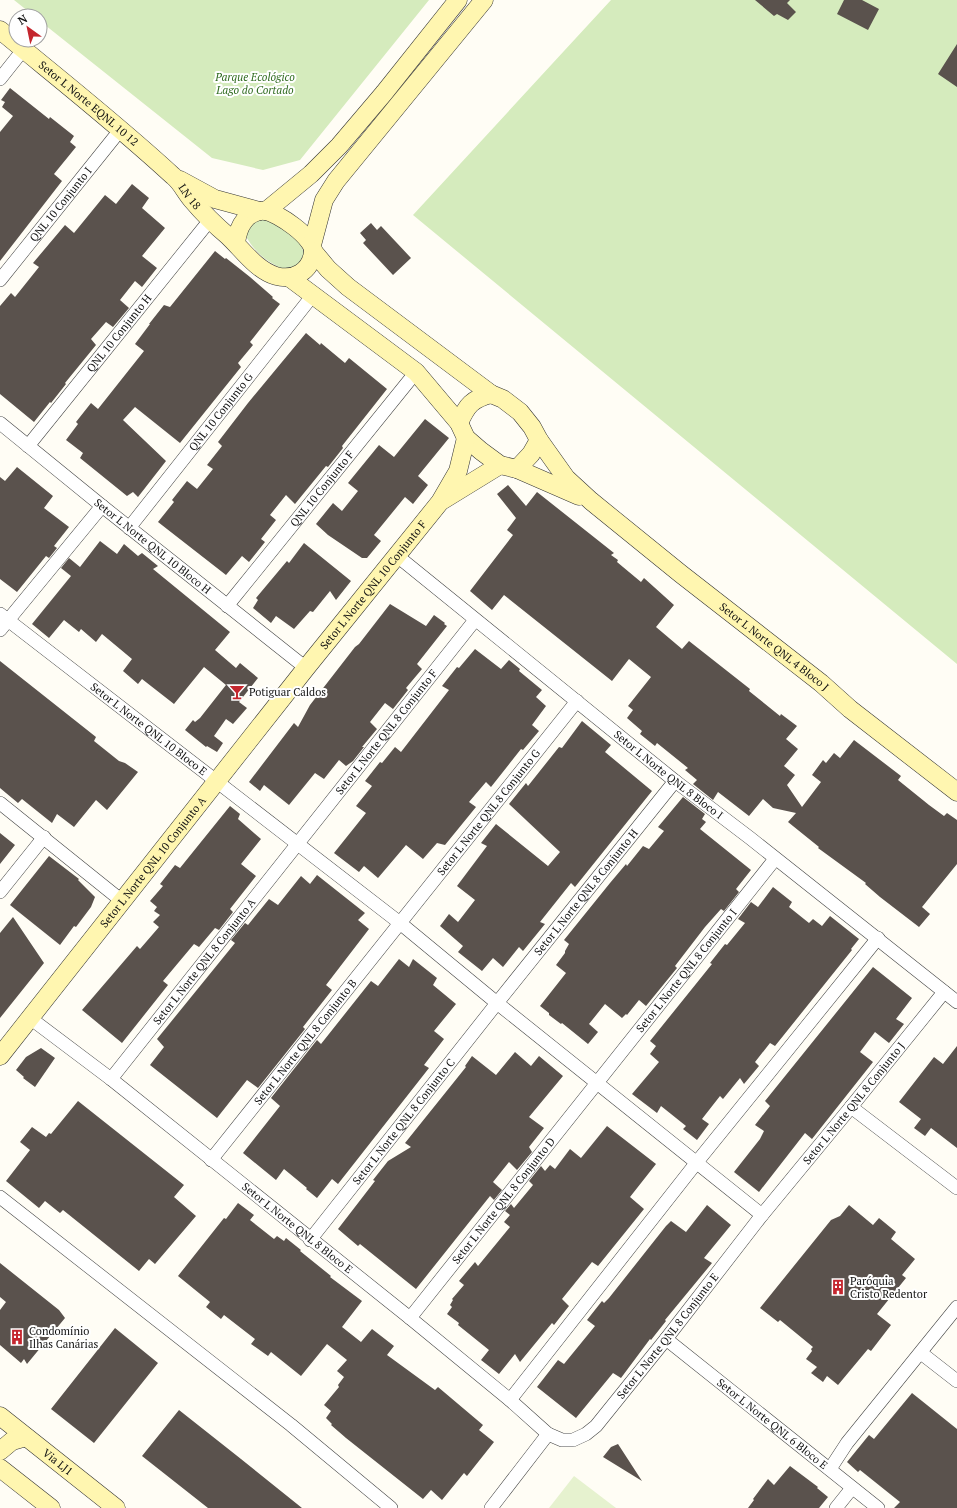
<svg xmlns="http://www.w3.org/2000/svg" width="957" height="1508" font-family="'PT Serif',serif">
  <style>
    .green { fill: #d5ebbd }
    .pitch { fill: #e6f2cf }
    .building { fill: #5a524d }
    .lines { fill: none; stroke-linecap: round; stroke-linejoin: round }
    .street-casing { stroke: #444; stroke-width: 14 }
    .secondary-casing { stroke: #333; stroke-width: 19 }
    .street { stroke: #fff; stroke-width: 13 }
    .secondary { stroke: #fff6b0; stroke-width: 18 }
    .labels { text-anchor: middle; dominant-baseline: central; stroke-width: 4; stroke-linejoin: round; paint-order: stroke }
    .park-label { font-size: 11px; font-style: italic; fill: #2f6b1f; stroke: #fff }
    .street-label { font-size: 11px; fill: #111; stroke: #fff }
    .poi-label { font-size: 11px; fill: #111; stroke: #fff; text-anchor: start }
  </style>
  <rect width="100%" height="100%" fill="#fffdf5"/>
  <!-- green -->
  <path class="green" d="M 14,0 L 429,0 L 300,160 L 263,170 L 212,158 L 40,21 L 40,16 L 34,16 Z
    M 611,0 L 957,0 L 957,664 L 413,215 Z
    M 261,216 C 279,226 303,235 305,259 L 300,266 L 286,271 C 265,260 257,255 245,235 L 246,226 Z"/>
  <!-- pitch -->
  <path class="pitch" d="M 574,1476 L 616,1508 L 549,1508 Z"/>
  <!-- building -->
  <path class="building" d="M 755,0 L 790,0 L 787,3 L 796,12 L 788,20 L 777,14 L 774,16 Z
    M 844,0 L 862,0 L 879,9 L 868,30 L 837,14 Z
    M 957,44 L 957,87 L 938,74 Z
    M 10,88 L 49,119 L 50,117 L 74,136 L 70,142 L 76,147 L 54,174 L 62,181 L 0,261 L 0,132 L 13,116 L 2,107 L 5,102 L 1,100 Z
    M 132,184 L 149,198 L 142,208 L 165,228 L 142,256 L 157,268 L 142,287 L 135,281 L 120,300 L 129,308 L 113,327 L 106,322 L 91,339 L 96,345 L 65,383 L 66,384 L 51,403 L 50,402 L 34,422 L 0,394 L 0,306 L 11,293 L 15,297 L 39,267 L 33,263 L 65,225 L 74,233 L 105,195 L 116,204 Z
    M 371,223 L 377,230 L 381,226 L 411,258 L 393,275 L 363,243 L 366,240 L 360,233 Z
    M 215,251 L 225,259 L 226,258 L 250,277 L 273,297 L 272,298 L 280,304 L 250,342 L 253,345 L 238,363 L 241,367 L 180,443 L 135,407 L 123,420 L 166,461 L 138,497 L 133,492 L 127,496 L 80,458 L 83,453 L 66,440 L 78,424 L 76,422 L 91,403 L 98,409 L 144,351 L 135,344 L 150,324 L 149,324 L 164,305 L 170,307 Z
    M 306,333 L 320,345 L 321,343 L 345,363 L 349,358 L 387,389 L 342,446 L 343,448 L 328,467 L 326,466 L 295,504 L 286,495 L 270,515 L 276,520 L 261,539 L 265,542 L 249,562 L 242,556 L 226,575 L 158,522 L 174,502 L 172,500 L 187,481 L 197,489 L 213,469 L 207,465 L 222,446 L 218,442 L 248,403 Z
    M 425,419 L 449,438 L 418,476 L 428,485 L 413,504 L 405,497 L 374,535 L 381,541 L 367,558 L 362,558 L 328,535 L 316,524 L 333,503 L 342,511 L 358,491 L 348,483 L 379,445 L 394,457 Z
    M 17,467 L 53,496 L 44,508 L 69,527 L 54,546 L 57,548 L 49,558 L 46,556 L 17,592 L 0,579 L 0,477 L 5,481 Z
    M 508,485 L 526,506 L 537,492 L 614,553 L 611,555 L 618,560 L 617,562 L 641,582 L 644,578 L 674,605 L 656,627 L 682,649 L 689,641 L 750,689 L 749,691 L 780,716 L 781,714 L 797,726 L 786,739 L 798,749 L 784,766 L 795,775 L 787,785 L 802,807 L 821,782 L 812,775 L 823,760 L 826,763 L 834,753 L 840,758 L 854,740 L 901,776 L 898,780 L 929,805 L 944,816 L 947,813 L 957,820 L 957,864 L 922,907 L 930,914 L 919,927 L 880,897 L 865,884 L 866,883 L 818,848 L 819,847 L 788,822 L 796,813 L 773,808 L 763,799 L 749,816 L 718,792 L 713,800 L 693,784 L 697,780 L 685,770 L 688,768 L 657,743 L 655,746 L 640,734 L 642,731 L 627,718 L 633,710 L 628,706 L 651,677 L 629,659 L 612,681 L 504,595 L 492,610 L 470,591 L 513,535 L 507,530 L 516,518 L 497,494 Z
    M 100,541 L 117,554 L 124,544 L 138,556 L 142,553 L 158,566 L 153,569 L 230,632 L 215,650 L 236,668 L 240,663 L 258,678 L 239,702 L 247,708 L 233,724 L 226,719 L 214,736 L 223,743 L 217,752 L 207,746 L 206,747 L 185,730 L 193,720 L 195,722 L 200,718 L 226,685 L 204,667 L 174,704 L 142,679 L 138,684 L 123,671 L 132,659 L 102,634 L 96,642 L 81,629 L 79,632 L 64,620 L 49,638 L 32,624 L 71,576 L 61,568 L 69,558 L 80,567 Z
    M 304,543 L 351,581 L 336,600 L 330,591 L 313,612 L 310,611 L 294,629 L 276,616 L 271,623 L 253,608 L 258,600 L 256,598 L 287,561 L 289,563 Z
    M 390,604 L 426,626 L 434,615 L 445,623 L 444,624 L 447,626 L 417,664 L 422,669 L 406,688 L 408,690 L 393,709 L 385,703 L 370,722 L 377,729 L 362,747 L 364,747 L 353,761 L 346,766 L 339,760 L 324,779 L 315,773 L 289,805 L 264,785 L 260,791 L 249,782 L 294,723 L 298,727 L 310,705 L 355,647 L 359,644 Z
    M 475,649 L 501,669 L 509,660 L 520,669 L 519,671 L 542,690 L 536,697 L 546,706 L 532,725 L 539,731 L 523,750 L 521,749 L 491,787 L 486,782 L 469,802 L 476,807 L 445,845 L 437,843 L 423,859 L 406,845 L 378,878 L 364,866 L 359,872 L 334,853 L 366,813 L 356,806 L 372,786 L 365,781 L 380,762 L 382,763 L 395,747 L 401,752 L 449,690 L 442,686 L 457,667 L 459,668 Z
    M 0,661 L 96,737 L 94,741 L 119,761 L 125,763 L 138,772 L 107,810 L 96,800 L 74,827 L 57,814 L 52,823 L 22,799 L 18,803 L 0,788 Z
    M 582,721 L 611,745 L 605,752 L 652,791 L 575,887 L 571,883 L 540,922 L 545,924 L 523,951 L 519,947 L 503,967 L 493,958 L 482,971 L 458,952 L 463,946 L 440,926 L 449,914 L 458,922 L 475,900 L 457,886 L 487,846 L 481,843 L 496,824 L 548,866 L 560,852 L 509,804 L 526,783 L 528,786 L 559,747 L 562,748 Z
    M 683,797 L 705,814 L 702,819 L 706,822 L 700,829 L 751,870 L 736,889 L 739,892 L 724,911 L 721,909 L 705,927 L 675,966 L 677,968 L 646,1006 L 639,1000 L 627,1015 L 626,1014 L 622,1018 L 605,1004 L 589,1024 L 598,1032 L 588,1044 L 562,1023 L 561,1024 L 549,1015 L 549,1013 L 540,1006 L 566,973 L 556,965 L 565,953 L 565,951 L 569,944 L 564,940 L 610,883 L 626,864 L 627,866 L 643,846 L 649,849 L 664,831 L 658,827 Z
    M 230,806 L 240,814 L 238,819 L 261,839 L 241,864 L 256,876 L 230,909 L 233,912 L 219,930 L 215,928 L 199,947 L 194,944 L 163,981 L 168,985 L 122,1043 L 82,1010 L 137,946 L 140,949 L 159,927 L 153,922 L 160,915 L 154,911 L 157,907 L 150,901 L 163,886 L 160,884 L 175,865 L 180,868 Z
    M 0,833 L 15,845 L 0,864 Z
    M 49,856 L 79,879 L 78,880 L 95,897 L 91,907 L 76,927 L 74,926 L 60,945 L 10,905 Z
    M 317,875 L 365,913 L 358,920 L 369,929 L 326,985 L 332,990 L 303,1027 L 305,1029 L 258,1088 L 247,1080 L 217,1118 L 150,1065 L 164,1047 L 157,1039 L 235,943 L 231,940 L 245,923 L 248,925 L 269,899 L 278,905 L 301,876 L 310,884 Z
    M 773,887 L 792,902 L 789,907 L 809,923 L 813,919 L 822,926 L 830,916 L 859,939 L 851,949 L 852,950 L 775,1046 L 770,1043 L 755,1062 L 759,1066 L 744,1084 L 740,1078 L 723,1099 L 720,1096 L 702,1119 L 709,1124 L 697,1140 L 683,1129 L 686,1126 L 661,1106 L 657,1113 L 632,1094 L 659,1062 L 650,1054 L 656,1046 L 650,1041 L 712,964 L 710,963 L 725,944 L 727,945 L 745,923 L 738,919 L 751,902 L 758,907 Z
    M 13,917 L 44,963 L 0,1018 L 0,933 Z
    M 399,959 L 409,967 L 413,959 L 437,978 L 433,985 L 456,1004 L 434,1031 L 444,1039 L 424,1065 L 429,1068 L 338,1184 L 332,1179 L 317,1198 L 306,1189 L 307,1188 L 284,1169 L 276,1180 L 243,1153 L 280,1106 L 271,1098 L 317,1040 L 321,1044 L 371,981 L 378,986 Z
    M 873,967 L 912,998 L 896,1019 L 904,1024 L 889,1043 L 875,1032 L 860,1052 L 873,1062 L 812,1139 L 805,1133 L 759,1192 L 734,1172 L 760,1139 L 764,1131 L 755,1125 L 770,1106 L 765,1101 Z
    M 957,1046 L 957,1148 L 931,1128 L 925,1136 L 914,1128 L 921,1119 L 899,1102 L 934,1057 L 943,1064 Z
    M 41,1048 L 55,1058 L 35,1087 L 23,1078 L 24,1077 L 16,1070 L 26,1057 Z
    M 515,1052 L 531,1066 L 539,1056 L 563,1076 L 529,1117 L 544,1128 L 529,1147 L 532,1152 L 517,1170 L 509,1162 L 493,1182 L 502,1190 L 494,1200 L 490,1196 L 416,1289 L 360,1244 L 358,1246 L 338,1229 L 375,1181 L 373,1180 L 388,1161 L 411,1147 L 405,1143 L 466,1067 L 465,1066 L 472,1056 L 496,1075 Z
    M 78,1101 L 184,1185 L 174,1197 L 196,1216 L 155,1264 L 149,1259 L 139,1271 L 63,1210 L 60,1213 L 45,1201 L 39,1208 L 6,1181 L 30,1150 L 20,1142 L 32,1127 L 46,1137 L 49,1133 L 51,1134 Z
    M 607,1126 L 656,1164 L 630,1197 L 644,1209 L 598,1266 L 592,1262 L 562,1299 L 569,1306 L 554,1325 L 552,1323 L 520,1362 L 515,1354 L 499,1374 L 481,1360 L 489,1350 L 458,1325 L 459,1323 L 447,1314 L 452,1307 L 450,1305 L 453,1300 L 452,1299 L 464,1285 L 459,1281 L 475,1262 L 478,1266 L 510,1227 L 504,1222 L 510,1215 L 505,1211 L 511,1204 L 514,1208 L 533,1185 L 529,1181 L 541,1166 L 545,1171 L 550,1165 L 555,1169 L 570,1149 L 581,1158 Z
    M 238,1203 L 254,1215 L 250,1220 L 274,1239 L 277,1236 L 284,1241 L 286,1238 L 301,1250 L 300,1251 L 331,1276 L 330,1277 L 362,1301 L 342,1327 L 361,1342 L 372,1329 L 394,1346 L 387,1355 L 435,1390 L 438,1387 L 483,1425 L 479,1430 L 494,1442 L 467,1476 L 464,1473 L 442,1500 L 431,1490 L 423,1499 L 346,1438 L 331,1425 L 332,1424 L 326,1418 L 331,1411 L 324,1405 L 339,1387 L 338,1385 L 344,1377 L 337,1371 L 347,1360 L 327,1344 L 301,1376 L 271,1352 L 268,1356 L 251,1344 L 255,1339 L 224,1315 L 221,1319 L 206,1307 L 210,1302 L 178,1276 L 224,1218 L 226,1219 Z
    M 707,1205 L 731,1225 L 704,1258 L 712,1263 L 665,1320 L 666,1321 L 651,1340 L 650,1339 L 621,1378 L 613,1373 L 576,1418 L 537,1387 L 558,1360 L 564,1364 L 595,1326 L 587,1320 L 602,1301 L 604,1303 L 609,1298 L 666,1226 L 671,1221 L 686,1232 Z
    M 849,1205 L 873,1225 L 879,1218 L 896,1232 L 891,1239 L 915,1259 L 902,1275 L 906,1278 L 877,1314 L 891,1325 L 871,1351 L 868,1349 L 838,1385 L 827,1376 L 823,1382 L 811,1373 L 817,1367 L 806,1359 L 812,1351 L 811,1349 L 813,1347 L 780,1320 L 778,1322 L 760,1308 L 831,1220 L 840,1216 Z
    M 0,1263 L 59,1310 L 65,1318 L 27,1364 L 24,1359 L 21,1363 L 0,1345 L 0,1310 L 6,1302 L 0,1297 Z
    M 115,1328 L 158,1363 L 94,1443 L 51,1409 Z
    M 912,1393 L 957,1429 L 957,1508 L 894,1508 L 900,1502 L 860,1470 L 858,1472 L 847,1462 L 869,1435 L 874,1439 Z
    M 179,1410 L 241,1459 L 302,1508 L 208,1508 L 142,1456 Z
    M 618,1444 L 642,1481 L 603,1457 L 611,1447 Z
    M 790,1466 L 818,1487 L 817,1488 L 828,1497 L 819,1508 L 748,1508 L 754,1500 L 753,1499 L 768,1479 L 774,1485 Z"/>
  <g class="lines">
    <defs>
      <g id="street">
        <path d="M 0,79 L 23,50"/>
        <path id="s1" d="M 0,280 L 121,129"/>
        <path id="s2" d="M 0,423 L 102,506 L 306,668"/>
        <path id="s3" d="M 28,446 L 210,220"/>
        <path id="s4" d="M 129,528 L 313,295"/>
        <path id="s5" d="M 396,555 L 675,781 L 750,838 L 957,1002"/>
        <path id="s6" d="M 227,606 L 416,372"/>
        <path id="s7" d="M 0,614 L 400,923 L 497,1003 L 762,1215"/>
        <path d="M 0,630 L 102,506"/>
        <path d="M 0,803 L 122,901"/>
        <path d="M 0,892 L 44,837"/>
        <path id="s8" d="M 30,1018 L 111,1079 L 410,1318 L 510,1400 L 548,1434 L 562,1440 L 573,1440 L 586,1434 L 596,1426 L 666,1339 L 762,1215 L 851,1107 L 944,992"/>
        <path id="s9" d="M 111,1079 L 475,620"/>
        <path d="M 851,1107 L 957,1188"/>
        <path id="s10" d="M 211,1160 L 577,701"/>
        <path d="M 0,1197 L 291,1425 L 391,1508"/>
        <path id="s11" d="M 310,1240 L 497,1003 L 675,781"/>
        <path id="s12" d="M 410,1318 L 775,859"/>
        <path id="s13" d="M 666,1339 L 878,1508"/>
        <path d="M 921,1353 L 957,1381"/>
        <path d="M 510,1400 L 697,1162 L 878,938"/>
        <path d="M 830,1469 L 847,1443 L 957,1307"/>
        <path d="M 491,1508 L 548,1434"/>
        <path d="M 836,1508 L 852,1488"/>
      </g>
      <g id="secondary">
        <path id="s14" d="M 0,30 C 58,78 118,125 173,176 C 181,182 185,192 192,200 C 203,213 215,225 228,236 C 242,249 256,270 276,276 C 294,281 311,271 313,252 C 315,238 277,212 265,211 C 257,210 248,215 244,221 C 239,227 237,236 236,243"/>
        <path d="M 180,180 L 215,199 L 259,211"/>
        <path d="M 266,211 L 311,174 L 339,146 L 384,93 L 458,0"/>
        <path d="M 312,245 L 324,200 L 336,181 L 484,0"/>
        <path id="s15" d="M 313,251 L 328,269 L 348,287 L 491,394 L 503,399 L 520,412 L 532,427 L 539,440 L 566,478 L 591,501 L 681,574 L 821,683 L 850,709 L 957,792"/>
        <path d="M 290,278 L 416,372 L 459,423 L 466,438 L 481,451 L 500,465 L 517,469 L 531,454 L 539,440"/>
        <path d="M 459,423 C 467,405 472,399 491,394"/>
        <path d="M 517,469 L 579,496"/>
        <path d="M 443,500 L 500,465"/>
        <path id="s16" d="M 0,1056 L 306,668 L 440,502 L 458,471 L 466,438"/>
        <path id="s17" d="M 0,1416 L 116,1508"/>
        <path d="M 0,1451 L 12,1441 L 26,1437"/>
        <path d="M 0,1468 L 51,1508"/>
      </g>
    </defs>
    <!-- street casing -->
    <use href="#street" class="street-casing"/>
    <!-- secondary casing -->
    <use href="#secondary" class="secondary-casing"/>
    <!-- street -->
    <use href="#street" class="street"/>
    <!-- secondary -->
    <use href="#secondary" class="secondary"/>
  </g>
  <!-- icons -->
  <defs>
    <symbol id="bar-bare" viewBox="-9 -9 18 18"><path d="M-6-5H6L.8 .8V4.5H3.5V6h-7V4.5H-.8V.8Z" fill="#c4262e" stroke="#fff" stroke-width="2.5" paint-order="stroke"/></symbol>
    <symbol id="building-bare" viewBox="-9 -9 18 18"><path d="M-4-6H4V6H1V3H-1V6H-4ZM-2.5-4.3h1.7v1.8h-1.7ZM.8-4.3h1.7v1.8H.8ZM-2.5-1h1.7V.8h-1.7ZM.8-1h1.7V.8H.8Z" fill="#c4262e" stroke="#fff" stroke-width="2.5" paint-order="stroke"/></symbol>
  </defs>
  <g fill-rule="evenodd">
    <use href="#bar-bare" x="226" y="681" width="22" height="22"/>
    <use href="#building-bare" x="827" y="1276" width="22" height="22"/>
    <use href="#building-bare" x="6" y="1326" width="22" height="22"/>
  </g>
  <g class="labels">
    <!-- park labels -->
    <g class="park-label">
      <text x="255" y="77">Parque Ecológico<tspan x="255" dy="13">Lago do Cortado</tspan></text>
    </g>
    <!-- street labels -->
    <g class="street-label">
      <text stroke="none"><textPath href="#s14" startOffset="115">Setor L Norte EQNL 10 12</textPath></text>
      <text stroke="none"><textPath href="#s14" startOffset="253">LN 18</textPath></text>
      <text stroke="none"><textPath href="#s1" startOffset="97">QNL 10 Conjunto I</textPath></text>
      <text stroke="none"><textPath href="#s3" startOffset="145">QNL 10 Conjunto H</textPath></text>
      <text stroke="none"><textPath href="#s4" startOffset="148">QNL 10 Conjunto G</textPath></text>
      <text stroke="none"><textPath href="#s6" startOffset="151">QNL 10 Conjunto F</textPath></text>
      <text stroke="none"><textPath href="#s2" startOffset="196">Setor L Norte QNL 10 Bloco H</textPath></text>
      <text stroke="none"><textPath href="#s16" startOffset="601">Setor L Norte QNL 10 Conjunto F</textPath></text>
      <text stroke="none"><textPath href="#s15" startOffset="612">Setor L Norte QNL 4 Bloco J</textPath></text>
      <text stroke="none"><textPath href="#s7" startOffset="188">Setor L Norte QNL 10 Bloco E</textPath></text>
      <text stroke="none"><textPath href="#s9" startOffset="443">Setor L Norte QNL 8 Conjunto F</textPath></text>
      <text stroke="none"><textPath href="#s5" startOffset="350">Setor L Norte QNL 8 Bloco I</textPath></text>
      <text stroke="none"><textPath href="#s10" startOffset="445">Setor L Norte QNL 8 Conjunto G</textPath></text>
      <text stroke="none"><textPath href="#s16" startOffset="247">Setor L Norte QNL 10 Conjunto A</textPath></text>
      <text stroke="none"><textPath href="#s11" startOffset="444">Setor L Norte QNL 8 Conjunto H</textPath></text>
      <text stroke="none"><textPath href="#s9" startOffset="150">Setor L Norte QNL 8 Conjunto A</textPath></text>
      <text stroke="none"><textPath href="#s12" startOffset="444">Setor L Norte QNL 8 Conjunto I</textPath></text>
      <text stroke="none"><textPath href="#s10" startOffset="151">Setor L Norte QNL 8 Conjunto B</textPath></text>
      <text stroke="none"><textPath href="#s8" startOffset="1131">Setor L Norte QNL 8 Conjunto J</textPath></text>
      <text stroke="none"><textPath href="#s11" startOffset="151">Setor L Norte QNL 8 Conjunto C</textPath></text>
      <text stroke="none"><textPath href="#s12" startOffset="150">Setor L Norte QNL 8 Conjunto D</textPath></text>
      <text stroke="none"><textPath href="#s8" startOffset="340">Setor L Norte QNL 8 Bloco E</textPath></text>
      <text stroke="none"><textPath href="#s8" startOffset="833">Setor L Norte QNL 8 Conjunto E</textPath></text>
      <text stroke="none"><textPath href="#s13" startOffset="136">Setor L Norte QNL 6 Bloco E</textPath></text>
      <text stroke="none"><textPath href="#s17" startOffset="74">Via LJ1</textPath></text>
    </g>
    <!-- poi labels -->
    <g class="poi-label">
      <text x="249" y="692">Potiguar Caldos</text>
      <text x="850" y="1281">Paróquia<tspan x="850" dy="13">Cristo Redentor</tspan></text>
      <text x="29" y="1331">Condomínio<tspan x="29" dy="13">Ilhas Canárias</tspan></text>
    </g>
  </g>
  <!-- north arrow -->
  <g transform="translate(28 28) rotate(327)"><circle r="19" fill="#ffffff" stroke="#a0a0a0"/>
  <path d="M0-3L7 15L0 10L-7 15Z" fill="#c4262e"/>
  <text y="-6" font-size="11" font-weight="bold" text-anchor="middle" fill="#111111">N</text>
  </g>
</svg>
